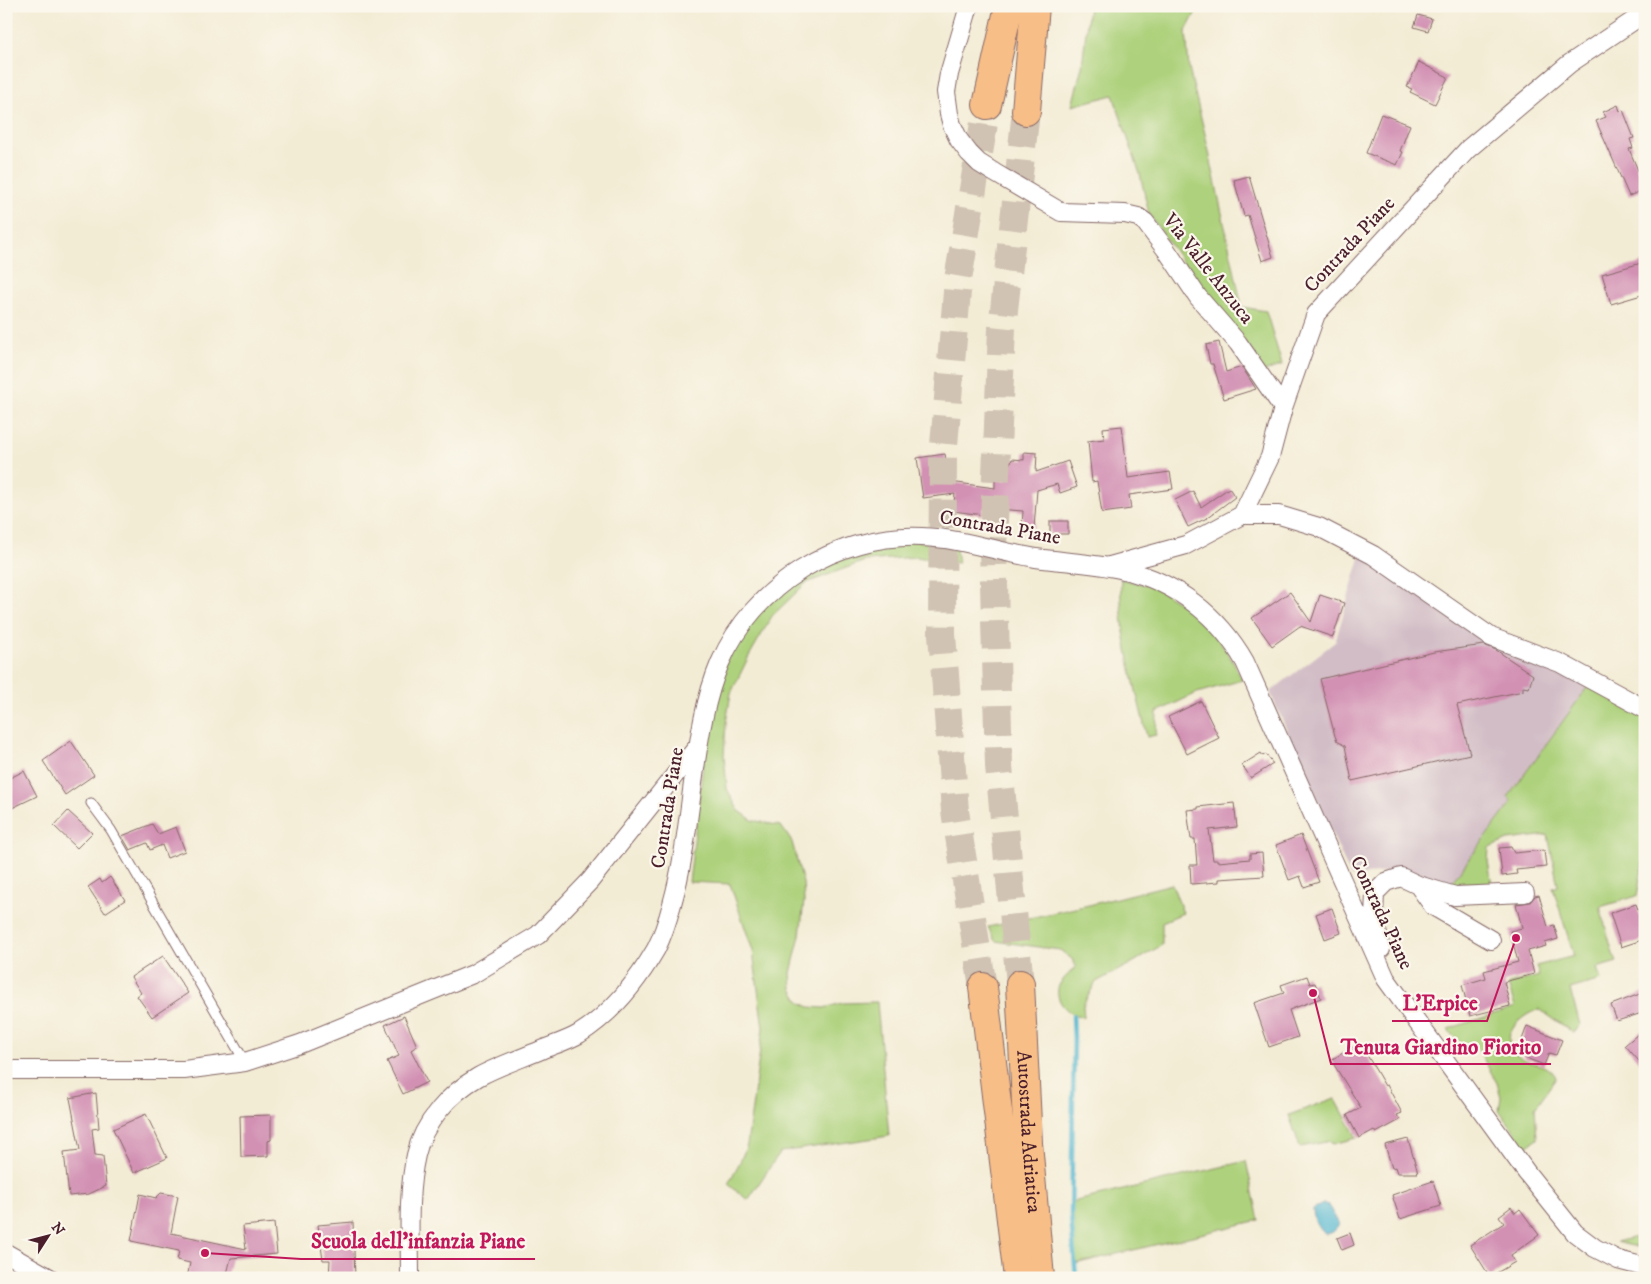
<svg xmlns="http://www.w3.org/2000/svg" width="1651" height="1284" font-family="'IM FELL DW Pica',serif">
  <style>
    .industrial { fill: #d2bdc6 }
    .green { fill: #add17b; stroke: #7c7853 }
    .water { fill: #50b5cf; stroke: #4d6a7d }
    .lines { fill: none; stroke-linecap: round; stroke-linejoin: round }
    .stream { stroke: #50b5cf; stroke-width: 4.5 }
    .building { fill: #d290b3 }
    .highway-tunnel { stroke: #d1c3b3; stroke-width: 28; stroke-dasharray: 28 14; stroke-linecap: butt }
    .lane-casing { stroke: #856766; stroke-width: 11 }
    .street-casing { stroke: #856766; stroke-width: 20 }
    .highway-casing { stroke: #856766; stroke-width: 30 }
    .lane { stroke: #fff; stroke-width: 9 }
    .street { stroke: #fff; stroke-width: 18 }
    .highway { stroke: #f7be88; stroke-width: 28 }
    .labels { text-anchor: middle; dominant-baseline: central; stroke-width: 4.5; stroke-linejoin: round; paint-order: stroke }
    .street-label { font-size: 20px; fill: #4a1f2b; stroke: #fbf7ec }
    .leader { fill: none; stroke: #c2185b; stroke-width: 2 }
    .callout-dot { fill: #c2185b; stroke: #fbf7ec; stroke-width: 2 }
    .callout-label { font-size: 21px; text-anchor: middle; font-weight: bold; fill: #c2185b; stroke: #fbf7ec; stroke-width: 4.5; stroke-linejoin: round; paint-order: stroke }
  </style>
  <rect width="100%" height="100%" fill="#fbf7ec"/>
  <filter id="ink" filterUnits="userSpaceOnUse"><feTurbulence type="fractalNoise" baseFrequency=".02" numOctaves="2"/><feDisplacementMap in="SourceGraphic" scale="10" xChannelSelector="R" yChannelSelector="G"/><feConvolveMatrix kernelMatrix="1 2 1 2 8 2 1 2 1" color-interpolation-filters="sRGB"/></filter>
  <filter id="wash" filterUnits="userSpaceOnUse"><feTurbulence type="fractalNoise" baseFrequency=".0096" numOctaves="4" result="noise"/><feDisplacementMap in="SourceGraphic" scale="20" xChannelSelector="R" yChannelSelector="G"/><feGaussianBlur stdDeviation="1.12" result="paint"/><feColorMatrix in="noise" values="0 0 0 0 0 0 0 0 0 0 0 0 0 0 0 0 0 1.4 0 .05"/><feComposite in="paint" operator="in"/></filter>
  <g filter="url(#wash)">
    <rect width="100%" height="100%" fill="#f3ecd5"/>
    <!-- industrial -->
    <path class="industrial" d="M 1361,555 L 1589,685 L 1508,796 L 1512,802 L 1451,883 L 1403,869 L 1351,877 L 1270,692 L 1335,642 Z"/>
    <!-- green -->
    <path class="green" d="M 1089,6 L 1199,6 L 1186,31 L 1189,69 L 1206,138 L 1242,307 L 1266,311 L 1282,365 L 1264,372 L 1230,330 L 1149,214 L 1140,174 L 1113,95 L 1072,106 L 1082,66 Z
      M 894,539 L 955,545 L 958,563 L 916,557 L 865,561 L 806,583 L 772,616 L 748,658 L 731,693 L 726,723 L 724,756 L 727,789 L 738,810 L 752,820 L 781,826 L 792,842 L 803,883 L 804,901 L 800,935 L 791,973 L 792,989 L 800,1002 L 809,1007 L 824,1008 L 842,1003 L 877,1002 L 889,1136 L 780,1152 L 748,1200 L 728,1184 L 740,1162 L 747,1145 L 763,1028 L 753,951 L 730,884 L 689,882 L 707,734 L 722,668 L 751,618 L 810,569 Z
      M 1121,579 C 1133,582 1145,584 1155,588 C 1161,590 1167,595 1172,598 C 1205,617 1226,645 1242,680 L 1197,693 L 1157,712 L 1156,735 L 1147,737 C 1136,689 1118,628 1121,579 Z
      M 1589,685 L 1645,712 L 1645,852 L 1637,896 L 1600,907 L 1613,954 L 1617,962 L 1597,968 L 1601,980 L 1570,989 L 1580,1025 L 1574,1033 L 1539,1009 C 1527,1014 1516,1020 1510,1034 C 1509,1037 1509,1041 1510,1045 C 1517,1068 1550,1059 1556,1078 L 1535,1108 L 1537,1139 L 1526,1147 L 1499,1110 L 1501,1097 L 1497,1083 L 1478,1049 C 1464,1046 1456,1042 1448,1029 L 1515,1007 L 1508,984 L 1539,976 L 1536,966 L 1574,956 L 1553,888 L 1558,886 L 1548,835 L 1508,840 L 1489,848 L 1488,861 L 1492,885 L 1451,883 L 1512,802 L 1508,797 Z
      M 1172,884 L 1183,913 L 1162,922 L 1162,945 L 1132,963 L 1096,982 L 1083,1005 L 1084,1018 C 1081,1016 1076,1015 1073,1014 C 1061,1008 1052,992 1062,981 C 1066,976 1071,972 1076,967 L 1072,959 L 1060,950 L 995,941 L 988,927 L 1089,905 Z
      M 1335,1098 L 1357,1138 L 1332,1144 L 1331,1141 L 1300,1147 L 1289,1115 Z
      M 1246,1161 L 1259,1220 L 1075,1264 L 1072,1202 Z
      M 1645,1235 L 1645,1249 L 1616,1242 Z"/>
    <!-- water -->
    <path class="water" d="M 1323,1204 L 1328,1205 L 1339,1224 C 1336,1231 1332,1233 1325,1234 C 1317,1227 1313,1219 1313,1209 Z"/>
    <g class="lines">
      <!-- stream -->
      <path class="stream" d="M 1073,1016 L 1074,1038 L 1071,1216 L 1076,1278"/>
    </g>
    <g id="blocks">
      <!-- building -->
      <path class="building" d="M 1418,15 L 1432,19 L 1428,31 L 1414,27 Z
        M 1419,62 L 1448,77 L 1435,104 L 1410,92 L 1412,89 L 1407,87 Z
        M 1618,105 L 1620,111 L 1623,110 L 1634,138 L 1630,139 L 1633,148 L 1629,149 L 1645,187 L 1645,189 L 1629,196 L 1596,121 L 1606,117 L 1603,112 Z
        M 1381,114 L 1410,125 L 1400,151 L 1403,152 L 1397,165 L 1366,153 Z
        M 1249,176 L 1273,257 L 1262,261 L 1248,215 L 1244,216 L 1234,180 Z
        M 1645,262 L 1645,294 L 1611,304 L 1602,274 Z
        M 1219,342 L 1226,372 L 1242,367 L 1256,389 L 1224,399 L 1213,364 L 1210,364 L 1206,345 Z
        M 1122,426 L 1128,478 L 1170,472 L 1173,489 L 1129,495 L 1131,509 L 1102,513 L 1097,481 L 1092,482 L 1088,441 L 1104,439 L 1103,428 Z
        M 1024,452 L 1037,453 L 1036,472 L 1068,461 L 1077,487 L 1060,493 L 1057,484 L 1037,490 L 1034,528 L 1022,527 L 1023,511 L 984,508 L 983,515 L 953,511 L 955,494 L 923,498 L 917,458 L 945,454 L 949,479 L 950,479 L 950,482 L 995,488 L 995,479 L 1006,480 L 1007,463 L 1011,463 L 1012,459 L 1024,460 Z
        M 1229,488 L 1235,497 L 1207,518 L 1188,527 L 1175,500 L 1193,491 L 1201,507 Z
        M 1050,521 L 1068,521 L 1068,534 L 1050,534 Z
        M 1290,592 L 1311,622 L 1320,595 L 1344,603 L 1333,637 L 1300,626 L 1272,646 L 1252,618 Z
        M 1484,645 L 1496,650 L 1533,675 L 1529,688 L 1523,687 L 1523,691 L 1457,705 L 1470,754 L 1352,781 L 1345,746 L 1337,741 L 1335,736 L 1320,679 L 1434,652 Z
        M 1201,701 L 1219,738 L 1187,754 L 1168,717 Z
        M 71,741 L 94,775 L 65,795 L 43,761 Z
        M 1261,753 L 1263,756 L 1266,754 L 1273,764 L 1251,778 L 1242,765 Z
        M 24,771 L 37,796 L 12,808 L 6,796 L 6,780 Z
        M 1234,803 L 1237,827 L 1209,830 L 1213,860 L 1218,860 L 1218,862 L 1250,859 L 1250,854 L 1262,853 L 1264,876 L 1219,879 L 1219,882 L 1191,884 L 1190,865 L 1197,865 L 1195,839 L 1191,839 L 1187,810 L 1198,809 L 1198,807 Z
        M 68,811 L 92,833 L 77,848 L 54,826 Z
        M 152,824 L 158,834 L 176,827 L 185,851 L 167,858 L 162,845 L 150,850 L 147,843 L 130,850 L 122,836 Z
        M 1301,835 L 1319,882 L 1304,887 L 1300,876 L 1289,880 L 1276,845 Z
        M 1511,847 L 1514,853 L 1544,850 L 1546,867 L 1516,870 L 1517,874 L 1502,876 L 1499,848 Z
        M 110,877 L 125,900 L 105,913 L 88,887 L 100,879 L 102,883 Z
        M 1539,895 L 1548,927 L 1554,925 L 1558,939 L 1545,943 L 1546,946 L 1528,951 L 1534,974 L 1504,982 L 1510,1006 L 1470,1016 L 1462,985 L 1486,978 L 1484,971 L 1518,962 L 1510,931 L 1522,928 L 1516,904 L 1530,902 L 1535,896 Z
        M 1636,904 L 1645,929 L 1645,939 L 1621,947 L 1610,913 Z
        M 1332,908 L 1341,933 L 1325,939 L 1316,914 Z
        M 163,956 L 188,993 L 152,1017 L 137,996 L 141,993 L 131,977 Z
        M 1307,976 L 1310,984 L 1315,983 L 1321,998 L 1289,1010 L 1298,1037 L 1269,1047 L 1254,1003 L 1284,993 L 1281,985 Z
        M 1645,992 L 1645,1012 L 1617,1021 L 1611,1005 Z
        M 404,1016 L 417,1046 L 411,1050 L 427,1082 L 403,1094 L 387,1061 L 399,1056 L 385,1025 Z
        M 1527,1026 L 1562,1040 L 1556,1055 L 1549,1053 L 1544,1065 L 1523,1057 L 1526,1050 L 1519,1048 Z
        M 1645,1028 L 1645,1068 L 1625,1045 Z
        M 1360,1043 L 1385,1086 L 1387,1085 L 1402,1113 L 1397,1115 L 1400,1120 L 1376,1133 L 1374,1130 L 1359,1138 L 1347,1115 L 1361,1108 L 1331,1060 Z
        M 96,1093 L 99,1128 L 92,1129 L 95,1155 L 103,1156 L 106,1186 L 89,1194 L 69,1196 L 64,1152 L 80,1150 L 70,1098 Z
        M 146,1114 L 167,1158 L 134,1173 L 113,1129 Z
        M 271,1115 L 271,1140 L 268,1141 L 268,1156 L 241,1157 L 240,1116 Z
        M 1408,1139 L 1418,1173 L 1397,1173 L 1395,1167 L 1392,1168 L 1385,1145 Z
        M 1433,1181 L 1441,1206 L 1400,1219 L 1392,1195 Z
        M 161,1193 L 178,1196 L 171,1233 L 246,1249 L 243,1226 L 274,1223 L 277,1254 L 231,1258 L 226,1278 L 187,1278 L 190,1263 L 177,1260 L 179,1251 L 131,1241 L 140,1194 L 156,1198 Z
        M 1511,1207 L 1515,1213 L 1520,1209 L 1539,1235 L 1511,1255 L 1515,1262 L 1490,1277 L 1470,1245 L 1504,1223 L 1499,1216 Z
        M 353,1222 L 355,1278 L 329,1278 L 330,1260 L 323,1260 L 318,1225 Z
        M 1350,1233 L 1354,1245 L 1342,1250 L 1337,1238 Z"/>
    </g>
  </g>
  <g filter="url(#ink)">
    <use href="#blocks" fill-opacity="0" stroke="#856766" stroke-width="1"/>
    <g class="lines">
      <!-- highway-tunnel -->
      <path class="highway-tunnel" d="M 1020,984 L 999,766 L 993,547 L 1002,328 L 1026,111
        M 983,987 L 955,811 L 942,634 L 943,457 L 958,280 L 987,105"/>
      <defs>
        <path id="lane" d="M 91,803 L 111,830 L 245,1062"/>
        <path id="street" d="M 969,6 L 949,74 L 946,92 L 949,114 L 952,125 L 959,140 L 969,153 L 979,163 L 995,173 L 1061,212 L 1125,214 L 1138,217 L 1145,222 L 1167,251 L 1198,297 L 1238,343 L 1283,408
          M 1242,515 L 1279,515 L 1319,527 L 1373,555 L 1491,637 L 1560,663 L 1645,709
          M 1110,566 L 1186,545 L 1242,515 L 1270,457 L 1283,408 L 1316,314 L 1468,149 L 1569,64 L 1645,13
          M 1418,885 L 1433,906 L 1491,940
          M 1381,949 L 1374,916 L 1375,893 L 1386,882 L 1401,877 L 1418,885 L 1455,896 L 1525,893
          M 6,1070 L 184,1070 L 245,1062 L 300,1044 L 473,974 L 538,935 L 590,881 L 698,746
          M 6,1253 L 50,1278
          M 410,1278 C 410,1239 407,1193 416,1155 C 423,1123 450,1093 478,1077 C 498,1066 520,1059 541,1050 C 553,1045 567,1041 579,1034 C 611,1014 637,982 656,949 C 663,935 668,919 672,904 C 684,862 688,819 694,776 C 699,739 705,698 720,663 C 753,586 837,533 922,537 C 960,538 998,552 1036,558 C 1065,562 1095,563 1124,570 C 1176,582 1219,616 1245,662 L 1386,979 L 1527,1173 L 1575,1233 L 1595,1248 L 1618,1260 L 1645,1267"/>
        <g id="highway">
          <path d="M 987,105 L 1009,6"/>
          <path d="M 1026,111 L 1035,6"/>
          <path id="s1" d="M 1020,984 L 1028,1143 L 1040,1278"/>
          <path d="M 983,987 L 1018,1278"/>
        </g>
      </defs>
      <!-- lane casing -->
      <use href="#lane" class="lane-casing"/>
      <!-- street casing -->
      <use href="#street" class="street-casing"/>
      <!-- highway casing -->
      <use href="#highway" class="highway-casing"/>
      <!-- lane -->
      <use href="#lane" class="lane"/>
      <!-- street -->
      <use href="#street" class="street"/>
      <!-- highway -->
      <use href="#highway" class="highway"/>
    </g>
  </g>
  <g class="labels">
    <!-- street labels -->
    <g class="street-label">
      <text transform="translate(1350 245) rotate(-47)">Contrada Piane</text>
      <text transform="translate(1208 269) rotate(52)">Via Valle Anzuca</text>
      <text transform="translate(1000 528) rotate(10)">Contrada Piane</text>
      <text transform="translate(668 808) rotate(-81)">Contrada Piane</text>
      <text transform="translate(1381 913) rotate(65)">Contrada Piane</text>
      <text stroke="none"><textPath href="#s1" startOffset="148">Autostrada Adriatica</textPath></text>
    </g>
  </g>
  <!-- callouts -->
  <path class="leader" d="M1516 938L1487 1021H1392M1313 993L1331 1064H1551M205 1253L301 1259H535"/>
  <g class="callout-dot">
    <circle cx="1516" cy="938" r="5"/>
    <circle cx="1313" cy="993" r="5"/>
    <circle cx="205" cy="1253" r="5"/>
  </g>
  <g class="callout-label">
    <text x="1440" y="1010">L'Erpice</text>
    <text x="1441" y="1054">Tenuta Giardino Fiorito</text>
    <text x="418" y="1248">Scuola dell'infanzia Piane</text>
  </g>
  <!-- margin -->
  <rect width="1651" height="1284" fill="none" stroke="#fbf7ec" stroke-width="25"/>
  <!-- north arrow -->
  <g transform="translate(48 1236) rotate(54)" stroke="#fbf7ec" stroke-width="4" paint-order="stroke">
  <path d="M0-4L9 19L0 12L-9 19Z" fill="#4a1f2b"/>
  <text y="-8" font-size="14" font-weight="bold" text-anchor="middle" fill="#4a1f2b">N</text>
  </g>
</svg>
